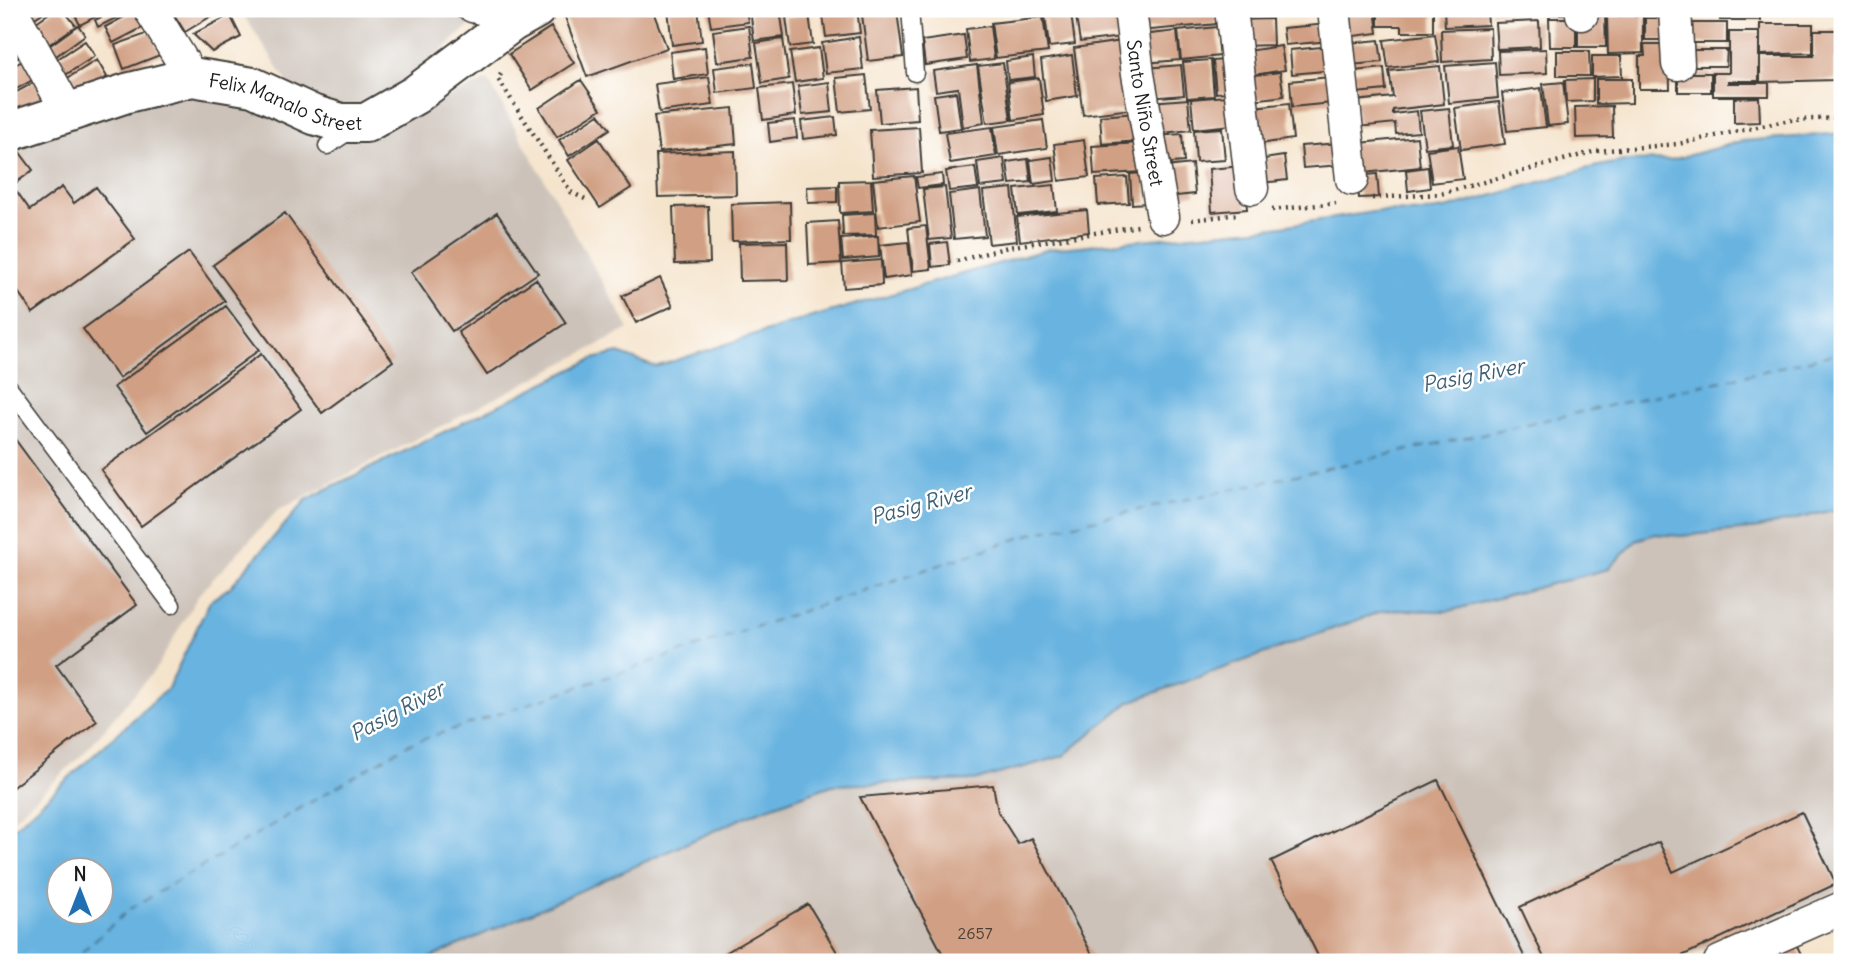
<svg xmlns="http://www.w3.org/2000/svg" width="1851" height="971" font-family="Delius,sans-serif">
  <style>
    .industrial { fill: #ccc2b9 }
    .water { fill: #68b3e0; stroke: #42687e; stroke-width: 2; fill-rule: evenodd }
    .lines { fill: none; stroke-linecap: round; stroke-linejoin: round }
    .ferry { stroke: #3e6074; stroke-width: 2; stroke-dasharray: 9 7; stroke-linecap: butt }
    .building { fill: #d1a084 }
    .lane-casing { stroke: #3d3a36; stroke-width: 19 }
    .street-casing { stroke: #3d3a36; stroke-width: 35 }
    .secondary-casing { stroke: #3d3a36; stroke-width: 42 }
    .path { stroke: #3d3a36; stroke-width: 4.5; stroke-dasharray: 2 5; stroke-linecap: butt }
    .lane { stroke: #fff; stroke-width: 16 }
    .street { stroke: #fff; stroke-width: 32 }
    .secondary { stroke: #fff; stroke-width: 38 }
    .labels { text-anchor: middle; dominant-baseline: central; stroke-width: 5; stroke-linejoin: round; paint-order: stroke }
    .number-label { font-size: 16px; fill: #493d36 }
    .street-label { font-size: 19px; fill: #1c1c1c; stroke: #fff }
    .water-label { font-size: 21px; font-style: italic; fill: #3e6074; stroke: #fff }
  </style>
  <rect width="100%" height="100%" fill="#fff"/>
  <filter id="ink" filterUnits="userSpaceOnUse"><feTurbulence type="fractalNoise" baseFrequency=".0143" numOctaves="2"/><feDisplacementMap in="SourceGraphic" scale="14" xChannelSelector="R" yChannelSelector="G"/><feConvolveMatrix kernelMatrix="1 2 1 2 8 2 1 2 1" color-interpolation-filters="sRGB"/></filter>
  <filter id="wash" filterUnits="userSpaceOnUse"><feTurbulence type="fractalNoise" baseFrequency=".00686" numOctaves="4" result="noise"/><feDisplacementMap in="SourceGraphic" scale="28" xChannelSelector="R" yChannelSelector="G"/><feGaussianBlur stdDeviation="1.57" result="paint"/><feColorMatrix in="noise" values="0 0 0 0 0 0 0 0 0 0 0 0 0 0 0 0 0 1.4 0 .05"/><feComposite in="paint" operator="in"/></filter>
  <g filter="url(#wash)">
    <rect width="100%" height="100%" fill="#f5e4cc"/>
    <!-- industrial -->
    <path class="industrial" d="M 240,9 L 494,9 L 463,31 L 409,82 L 353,112 L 291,88 Z
      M 488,80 L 629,329 L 277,511 L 199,594 L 157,667 L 84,753 L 9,823 L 9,146 L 150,99 L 244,92 L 350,137 Z
      M 1842,508 L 1842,889 L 1676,962 L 421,962 L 756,812 L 832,785 L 977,780 L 1063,756 L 1129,702 L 1385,609 L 1449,611 L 1608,569 L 1637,540 L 1655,534 L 1681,536 L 1759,528 Z"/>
    <!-- water -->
    <path class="water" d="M 1842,133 L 1842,508 L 1759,528 L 1681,536 L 1655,534 L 1637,540 L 1608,569 L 1449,611 L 1385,610 L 1129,702 L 1063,756 L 977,780 L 832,785 L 756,812 L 421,962 L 9,962 L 9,832 L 168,688 L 210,601 L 230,587 L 306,500 L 335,485 L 593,359 L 619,353 L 655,367 L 805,319 L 1048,249 L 1275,227 L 1379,211 L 1424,212 L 1449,208 L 1589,168 L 1624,161 L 1671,160 L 1742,141 ZM 60,870 L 102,870 L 102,912 L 60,912 Z"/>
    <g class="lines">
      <!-- ferry -->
      <path class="ferry" d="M 70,962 L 130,909 L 409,744 L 1034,533 L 1739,377 L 1842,352"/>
    </g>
    <g id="blocks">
      <!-- building -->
      <path class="building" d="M 24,9 L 48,9 L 32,20 Z
        M 55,9 L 63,9 L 76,26 L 44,48 L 29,27 Z
        M 72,9 L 110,9 L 80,25 Z
        M 117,9 L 130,11 L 98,27 L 95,20 Z
        M 186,9 L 223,9 L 185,32 L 175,16 Z
        M 579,9 L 652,9 L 667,48 L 587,77 L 564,14 Z
        M 668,9 L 698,9 L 702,41 L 672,45 Z
        M 708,9 L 746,9 L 748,22 L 711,27 Z
        M 750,9 L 780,9 L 784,37 L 754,41 Z
        M 822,9 L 857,9 L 860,33 L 826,37 Z
        M 1096,9 L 1118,9 L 1122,37 L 1080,42 L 1075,11 Z
        M 1138,9 L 1215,9 L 1217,24 L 1140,31 Z
        M 1236,9 L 1274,9 L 1275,14 L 1236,17 Z
        M 1279,9 L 1299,9 L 1299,11 L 1280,12 Z
        M 1343,9 L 1375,9 L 1378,33 L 1346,37 Z
        M 1378,9 L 1433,9 L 1433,32 L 1402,32 L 1402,26 L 1378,26 Z
        M 1444,9 L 1487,9 L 1488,25 L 1445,27 Z
        M 1491,9 L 1531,9 L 1531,12 L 1491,12 Z
        M 1537,9 L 1580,9 L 1580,14 L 1537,14 Z
        M 1685,9 L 1717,9 L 1717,13 L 1685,13 Z
        M 1720,9 L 1760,9 L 1760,20 L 1720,20 Z
        M 137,10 L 146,26 L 113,43 L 105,27 Z
        M 897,11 L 903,57 L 868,61 L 862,15 Z
        M 1071,13 L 1075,44 L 1049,47 L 1045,16 Z
        M 809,14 L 813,44 L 790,47 L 786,17 Z
        M 230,15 L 241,37 L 212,52 L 193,34 Z
        M 1643,15 L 1643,53 L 1608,54 L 1607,16 Z
        M 1578,16 L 1605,16 L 1606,47 L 1578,47 Z
        M 1043,17 L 1048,52 L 996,58 L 991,23 Z
        M 1549,18 L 1576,18 L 1576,47 L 1550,47 Z
        M 1645,18 L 1665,18 L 1665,40 L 1645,40 Z
        M 1272,19 L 1273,45 L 1240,46 L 1238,20 Z
        M 1539,21 L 1540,47 L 1497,49 L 1495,23 Z
        M 1686,23 L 1727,23 L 1727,43 L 1685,43 Z
        M 1329,24 L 1331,41 L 1285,45 L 1283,28 Z
        M 1760,24 L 1813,24 L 1813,53 L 1760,55 Z
        M 78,25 L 85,35 L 52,59 L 45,49 Z
        M 749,26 L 753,57 L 717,62 L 713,31 Z
        M 990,26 L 994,59 L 970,62 L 966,29 Z
        M 551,27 L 574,63 L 532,90 L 509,54 Z
        M 1217,27 L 1220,56 L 1181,60 L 1178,31 Z
        M 1490,28 L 1491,59 L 1442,62 L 1441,30 Z
        M 1814,30 L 1842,30 L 1842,59 L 1835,59 L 1835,80 L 1760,82 L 1760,56 L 1814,56 Z
        M 1177,31 L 1180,60 L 1144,63 L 1142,35 Z
        M 152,32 L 160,55 L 124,69 L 115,45 Z
        M 1729,32 L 1759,32 L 1759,81 L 1728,81 L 1728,83 L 1769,83 L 1769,96 L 1713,96 L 1713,73 L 1729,73 Z
        M 1435,34 L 1439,62 L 1388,68 L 1384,40 Z
        M 964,35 L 967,59 L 925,65 L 922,41 Z
        M 859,37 L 863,69 L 826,73 L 822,43 Z
        M 9,39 L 19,57 L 9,63 Z
        M 783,39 L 789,79 L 762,83 L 756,43 Z
        M 1379,40 L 1382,62 L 1351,65 L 1349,43 Z
        M 85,41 L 95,56 L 62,77 L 53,62 Z
        M 1122,41 L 1132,109 L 1083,115 L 1074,48 Z
        M 1644,44 L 1669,44 L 1670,89 L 1639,89 L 1639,56 L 1645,56 Z
        M 1281,46 L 1285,70 L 1247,76 L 1280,72 L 1284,96 L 1246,101 L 1240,52 Z
        M 1332,46 L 1334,70 L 1292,74 L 1290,50 Z
        M 705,47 L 708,74 L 673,79 L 670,52 Z
        M 819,48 L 823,78 L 795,82 L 790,52 Z
        M 1546,49 L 1547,73 L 1499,75 L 1498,51 Z
        M 1691,50 L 1727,50 L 1726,66 L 1691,66 Z
        M 1557,51 L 1589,51 L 1590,76 L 1557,76 Z
        M 1072,55 L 1077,96 L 1046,101 L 1041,60 Z
        M 1592,56 L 1621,56 L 1622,76 L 1592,77 Z
        M 1033,57 L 1035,77 L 1008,80 L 1006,61 Z
        M 26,59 L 36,78 L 9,93 L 9,68 Z
        M 1236,59 L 1239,91 L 1216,93 L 1213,61 Z
        M 97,60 L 107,77 L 77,96 L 66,79 Z
        M 1211,60 L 1214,96 L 1187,98 L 1183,62 Z
        M 1495,62 L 1498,98 L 1449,103 L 1445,66 Z
        M 753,63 L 756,88 L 717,93 L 714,68 Z
        M 1003,63 L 1011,120 L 987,123 L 978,66 Z
        M 977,65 L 984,123 L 963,127 L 958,88 L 936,91 L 933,71 Z
        M 1181,65 L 1184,95 L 1149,98 L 1146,68 Z
        M 1440,66 L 1444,104 L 1393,110 L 1393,114 L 1417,111 L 1419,132 L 1396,134 L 1395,123 L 1358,127 L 1355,101 L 1393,97 L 1389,71 Z
        M 1384,68 L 1386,90 L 1356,93 L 1354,71 Z
        M 1678,73 L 1711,73 L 1711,92 L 1678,92 Z
        M 866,75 L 870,109 L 840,112 L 836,78 Z
        M 709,77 L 713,105 L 659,112 L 655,84 Z
        M 1330,77 L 1332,103 L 1292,107 L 1290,81 Z
        M 1039,78 L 1044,115 L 1013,120 L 1008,82 Z
        M 40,79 L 50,98 L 13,119 L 9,111 L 9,96 Z
        M 1593,79 L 1593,101 L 1566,102 L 1565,80 Z
        M 1596,79 L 1632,79 L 1632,103 L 1596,104 Z
        M 581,80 L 601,109 L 557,137 L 539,108 Z
        M 829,82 L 832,112 L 802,115 L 798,86 Z
        M 1563,82 L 1568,124 L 1548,126 L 1543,84 Z
        M 792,84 L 796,115 L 763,120 L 759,88 Z
        M 916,87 L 918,120 L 880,123 L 877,90 Z
        M 1541,88 L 1546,127 L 1507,131 L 1502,93 Z
        M 956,92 L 961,128 L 939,131 L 934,95 Z
        M 1239,95 L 1241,124 L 1194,129 L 1191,99 Z
        M 1759,97 L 1760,122 L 1734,123 L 1734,98 Z
        M 1188,99 L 1191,130 L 1153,134 L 1150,102 Z
        M 1499,102 L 1505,144 L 1461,150 L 1455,108 Z
        M 1289,103 L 1293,139 L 1259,144 L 1254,107 Z
        M 1612,106 L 1613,137 L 1576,138 L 1575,107 Z
        M 733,108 L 736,144 L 659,152 L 654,116 Z
        M 1449,108 L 1453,145 L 1425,148 L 1420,111 Z
        M 1136,113 L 1138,141 L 1102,144 L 1100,116 Z
        M 599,114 L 610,129 L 569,156 L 559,140 Z
        M 835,117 L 837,135 L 803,139 L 801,121 Z
        M 795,120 L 797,138 L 770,142 L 768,123 Z
        M 1043,120 L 1047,148 L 998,155 L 994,127 Z
        M 919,127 L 922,173 L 873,176 L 870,130 Z
        M 992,127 L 996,156 L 950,163 L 945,133 Z
        M 1222,128 L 1225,160 L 1196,162 L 1194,130 Z
        M 1182,134 L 1184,162 L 1159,164 L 1156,136 Z
        M 1417,137 L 1420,167 L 1354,174 L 1351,144 Z
        M 599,139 L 631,188 L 600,208 L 568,160 Z
        M 1084,140 L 1089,177 L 1059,181 L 1054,144 Z
        M 1140,143 L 1142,172 L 1094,175 L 1092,146 Z
        M 1340,143 L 1342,165 L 1303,168 L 1301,146 Z
        M 15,146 L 33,170 L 9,188 L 9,148 Z
        M 1458,146 L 1463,179 L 1432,183 L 1427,150 Z
        M 735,151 L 736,195 L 658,197 L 656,154 Z
        M 1284,156 L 1287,180 L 1253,184 L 1251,161 Z
        M 1052,157 L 1055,181 L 1033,184 L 1030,160 Z
        M 1004,158 L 1007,184 L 980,187 L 977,162 Z
        M 1028,159 L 1031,182 L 1010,184 L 1007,162 Z
        M 1192,164 L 1195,194 L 1167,197 L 1165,167 Z
        M 1243,166 L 1247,209 L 1212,212 L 1209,169 Z
        M 975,167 L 978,188 L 949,191 L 946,171 Z
        M 1428,167 L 1430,188 L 1408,191 L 1406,170 Z
        M 1145,173 L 1147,203 L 1132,204 L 1130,174 Z
        M 942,174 L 943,185 L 918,188 L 916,177 Z
        M 1377,174 L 1379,197 L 1359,198 L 1357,176 Z
        M 914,176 L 920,222 L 878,227 L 873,180 Z
        M 1127,177 L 1129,203 L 1098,205 L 1096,179 Z
        M 871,180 L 873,211 L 840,213 L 839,181 Z
        M 1054,185 L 1057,211 L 1018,215 L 1015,189 Z
        M 837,186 L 837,202 L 808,203 L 807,187 Z
        M 62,187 L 74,203 L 96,187 L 135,239 L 33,313 L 9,279 L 9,198 L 17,192 L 30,210 Z
        M 945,187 L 951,238 L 929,240 L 923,189 Z
        M 1012,188 L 1017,241 L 989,244 L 983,191 Z
        M 980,190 L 985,236 L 954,239 L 949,194 Z
        M 790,202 L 791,239 L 732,241 L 731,204 Z
        M 708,206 L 710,263 L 675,264 L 673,207 Z
        M 1087,210 L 1089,232 L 1020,241 L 1017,217 Z
        M 285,213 L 393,361 L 322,413 L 213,265 Z
        M 497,213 L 538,273 L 452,331 L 411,272 Z
        M 875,213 L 876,235 L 843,236 L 842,215 Z
        M 838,221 L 841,263 L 809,265 L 807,223 Z
        M 926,226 L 931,269 L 913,271 L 908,228 Z
        M 878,236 L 879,257 L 843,260 L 841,239 Z
        M 787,242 L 788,280 L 740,281 L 739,243 Z
        M 908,242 L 912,275 L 884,279 L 880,245 Z
        M 947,242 L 950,265 L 932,267 L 930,244 Z
        M 189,252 L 225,301 L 119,378 L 83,329 Z
        M 881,260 L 882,285 L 844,288 L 842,263 Z
        M 660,278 L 673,306 L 636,323 L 622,296 Z
        M 536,279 L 566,323 L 487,375 L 458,332 Z
        M 226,306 L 259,350 L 147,432 L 114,387 Z
        M 261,354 L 301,409 L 141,526 L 101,470 Z
        M 9,431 L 137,605 L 56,665 L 97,721 L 9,790 Z
        M 1438,780 L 1527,962 L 1321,962 L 1271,861 Z
        M 993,785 L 998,812 L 1018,844 L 1031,838 L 1096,962 L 947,962 L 860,797 Z
        M 1802,812 L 1836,884 L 1669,962 L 1546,962 L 1520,907 L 1659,842 L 1673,872 Z
        M 808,904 L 843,962 L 710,962 Z
        M 1796,944 L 1805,962 L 1757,962 Z"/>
    </g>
  </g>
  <g filter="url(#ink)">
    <use href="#blocks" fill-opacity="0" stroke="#3d3a36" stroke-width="2"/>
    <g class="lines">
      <defs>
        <path id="lane" d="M 461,9 L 471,14 L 505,22
          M 910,9 L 915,73
          M 327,146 L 351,130
          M 9,387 L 172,605"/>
        <g id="street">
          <path d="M 11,9 L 68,112"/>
          <path d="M 150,9 L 192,77"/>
          <path id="s1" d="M 1130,9 L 1138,74 L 1163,217"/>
          <path d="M 1231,9 L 1252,188"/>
          <path d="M 1334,9 L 1352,179"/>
          <path d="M 1582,9 L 1582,14"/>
          <path d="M 1675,9 L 1678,64"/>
          <path d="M 1720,962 L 1842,908"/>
        </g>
        <g id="secondary">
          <path id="s2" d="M 9,132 L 127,93 L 192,77 L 253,87 L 314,115 L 341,123 L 366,123 L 415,95 L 511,23 L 536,9"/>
        </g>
      </defs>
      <!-- lane casing -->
      <use href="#lane" class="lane-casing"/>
      <!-- street casing -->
      <use href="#street" class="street-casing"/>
      <!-- secondary casing -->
      <use href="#secondary" class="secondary-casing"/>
      <!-- path -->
      <path class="path" d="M 501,74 L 498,79 L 571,192 L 585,199
        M 1372,198 L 1440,194 L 1596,151 L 1678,144 L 1790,120 L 1842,118
        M 1272,210 L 1336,203
        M 1192,220 L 1239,214
        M 957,261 L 1008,247 L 1138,226"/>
      <!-- lane -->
      <use href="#lane" class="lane"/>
      <!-- street -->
      <use href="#street" class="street"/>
      <!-- secondary -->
      <use href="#secondary" class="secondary"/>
    </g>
  </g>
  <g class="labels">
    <!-- number labels -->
    <g class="number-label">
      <text x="975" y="933">2657</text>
    </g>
    <!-- street labels -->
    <g class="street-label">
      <text stroke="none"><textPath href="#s2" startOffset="289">Felix Manalo Street</textPath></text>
      <text stroke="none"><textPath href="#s1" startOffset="105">Santo Niño Street</textPath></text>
    </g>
    <!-- water labels -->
    <g class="water-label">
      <text transform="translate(1473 375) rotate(-11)">Pasig River</text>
      <text transform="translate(921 504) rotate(-15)">Pasig River</text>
      <text transform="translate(397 711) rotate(-28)">Pasig River</text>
    </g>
  </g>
  <!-- margin -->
  <rect width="1851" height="971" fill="none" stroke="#fff" stroke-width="35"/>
  <!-- north arrow -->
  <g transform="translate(80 891)"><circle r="33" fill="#ffffff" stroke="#a4a4a4" stroke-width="2"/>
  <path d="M0-5L12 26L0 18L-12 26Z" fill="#1f6fb2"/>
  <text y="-10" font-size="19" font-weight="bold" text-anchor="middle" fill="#1c1c1c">N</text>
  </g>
</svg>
